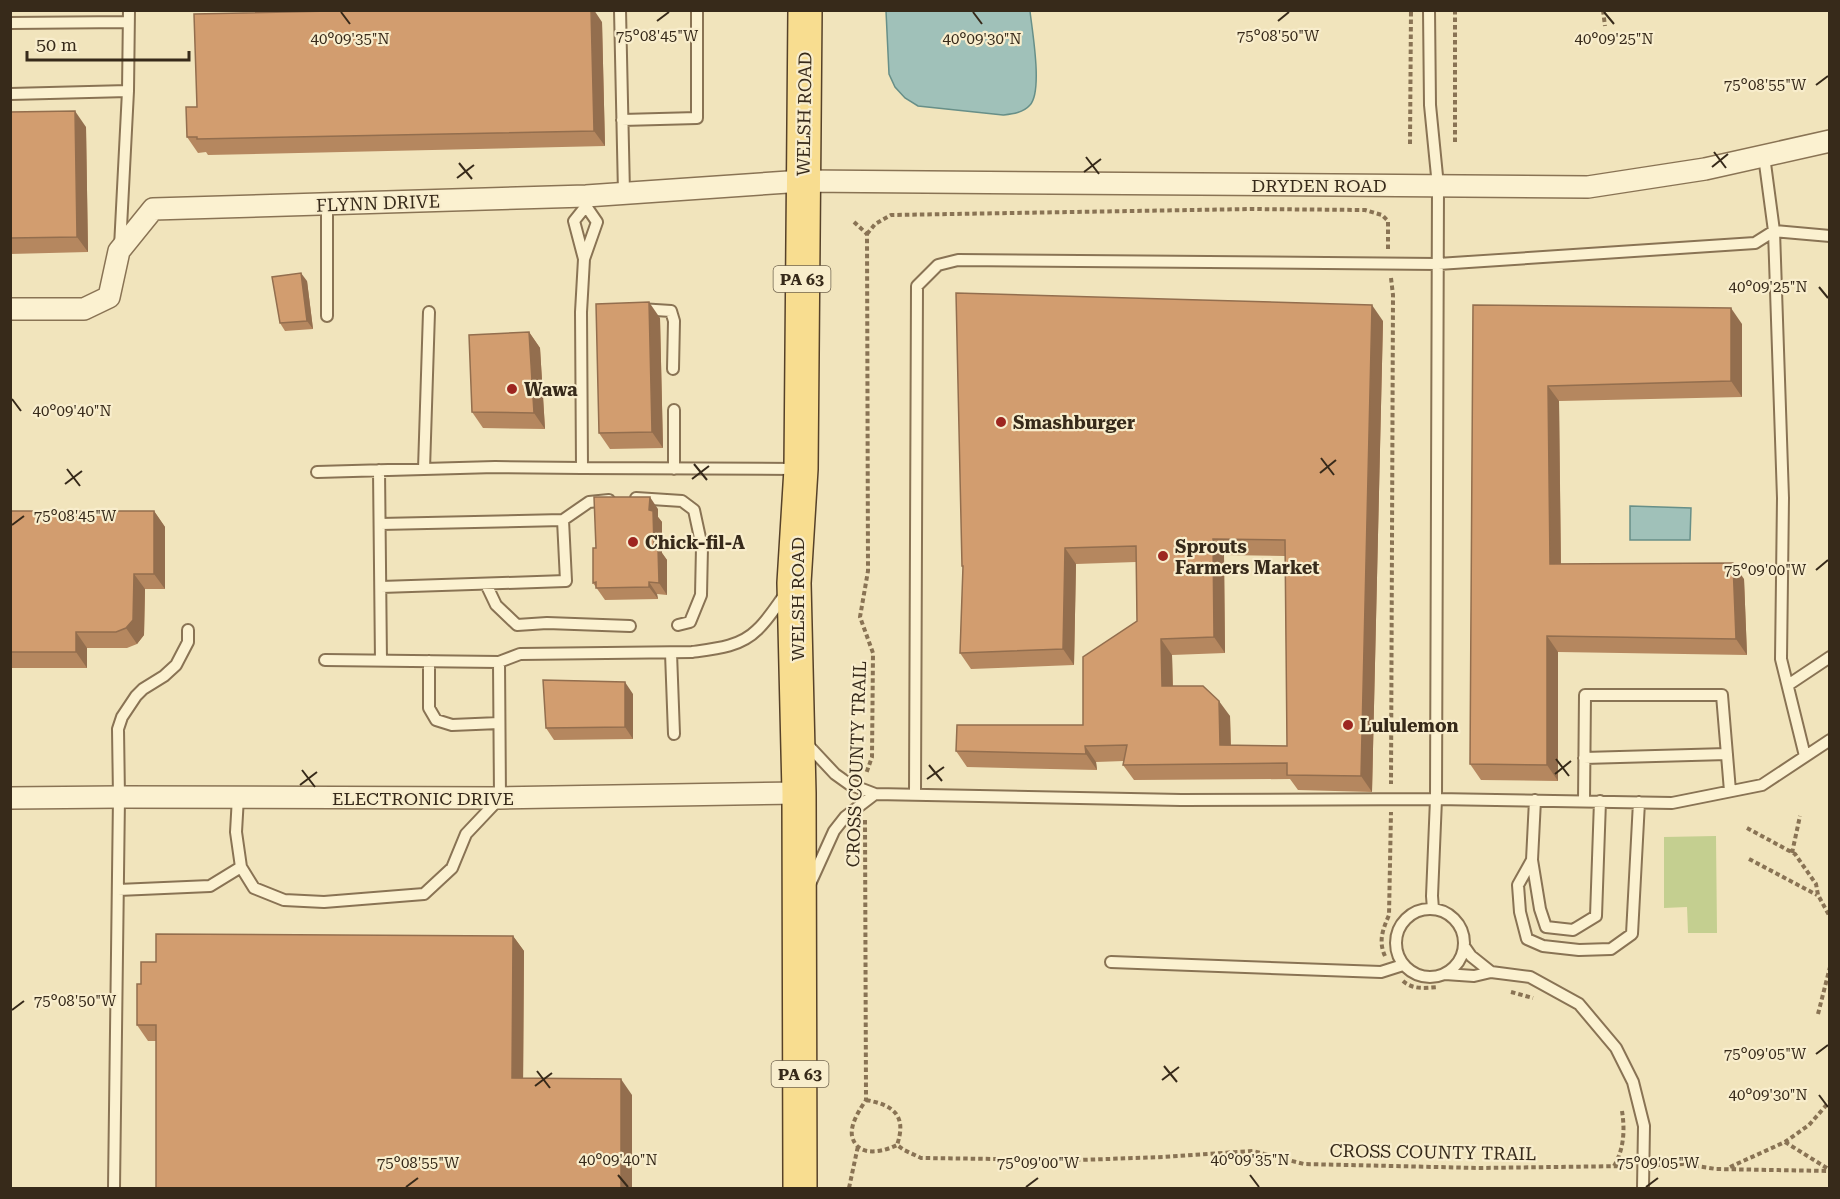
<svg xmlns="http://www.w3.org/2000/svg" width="1840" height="1199" font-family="'Roboto Serif',serif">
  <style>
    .green { fill: #c4cf90 }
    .water { fill: #a0c1b9; stroke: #678f88; stroke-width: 1.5 }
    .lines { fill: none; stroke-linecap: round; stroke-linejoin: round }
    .service-casing { stroke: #897354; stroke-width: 14 }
    .minor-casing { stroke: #897354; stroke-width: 24 }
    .primary-casing { stroke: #564129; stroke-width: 36 }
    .path { stroke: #897354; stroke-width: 4; stroke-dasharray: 4.5 3; stroke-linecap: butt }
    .service { stroke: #fbf1d0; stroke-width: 10 }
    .minor { stroke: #fbf1d0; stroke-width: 21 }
    .primary { stroke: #f8dd90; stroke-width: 33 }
    .wall { fill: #b5875f; fill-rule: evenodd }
    .shaded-wall { fill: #936e4e }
    .building { fill: #d29d6f; stroke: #936e4e; stroke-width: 1.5; fill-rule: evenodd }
    .ticks { fill: none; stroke: #372a1a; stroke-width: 2 }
    .poi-dot { fill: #9d2620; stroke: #f8edcc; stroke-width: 2 }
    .labels { text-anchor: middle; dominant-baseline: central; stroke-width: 4.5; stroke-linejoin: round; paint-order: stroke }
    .shield { fill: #f8edcc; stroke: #71644f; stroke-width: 1.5 }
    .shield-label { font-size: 16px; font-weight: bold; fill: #372a1a }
    .street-label { font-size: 18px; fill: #372a1a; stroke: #f8edcc }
    .poi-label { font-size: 18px; font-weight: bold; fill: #372a1a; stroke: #f8edcc; text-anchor: start }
    .ticks-label { font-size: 15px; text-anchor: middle; fill: #372a1a; stroke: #f8edcc; stroke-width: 4.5; stroke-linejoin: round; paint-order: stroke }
  </style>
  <rect width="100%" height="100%" fill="#f1e4bc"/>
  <!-- green -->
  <path class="green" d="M 1716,836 L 1717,933 L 1688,933 L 1687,907 L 1664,908 L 1664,837 Z"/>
  <!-- water -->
  <path class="water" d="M 886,11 L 1030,11 C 1032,30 1043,91 1030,105 C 1023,113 1012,114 1003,115 L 918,106 L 905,98 L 895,87 L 889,74 Z
    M 1630,506 L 1691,508 L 1690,540 L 1630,540 Z"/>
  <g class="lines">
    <defs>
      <path id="service" d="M 620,10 L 624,193
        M 10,23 L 128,22
        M 10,94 L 128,91
        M 622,120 L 697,118 L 697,10
        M 120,247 L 128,91 L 129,10
        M 584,259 L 574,221 L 586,206
        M 640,309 L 671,311 L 674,321 L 673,369
        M 327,316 L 327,204
        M 674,410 L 674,469
        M 582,468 L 797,469
        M 424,469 L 429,312
        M 379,470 L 381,661
        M 317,472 L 495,467 L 582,468 L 581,312 L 584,259 L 597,222 L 586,206 L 584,196
        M 636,498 L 682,501 L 694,510 L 702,547 L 701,595 L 690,622 L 678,625
        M 563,520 L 589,502 L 609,500
        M 380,524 L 563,520 L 566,581 L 381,587
        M 486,584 L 496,605 L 517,625 L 547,623 L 630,626
        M 671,653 L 674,734
        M 429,661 L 429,708 L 436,720 L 452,725 L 499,723
        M 499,662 L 520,654 L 692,652 C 715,649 740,647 757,630 C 768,620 777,605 786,593
        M 1788,685 L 1830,657
        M 806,743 L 835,774 L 849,784 L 875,794 L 1181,800 L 1436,799 L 1438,186 L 1430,105 L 1429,10
        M 1805,756 L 1781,659 L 1783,498 L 1774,231 L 1830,236
        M 1584,758 L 1727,754
        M 915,794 L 917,286 L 938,265 L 958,260 L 1438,264 L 1755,243 L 1774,231 L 1764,156
        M 238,797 L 236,832 L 241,867 L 254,888 L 284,900 L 324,902 L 424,894 L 452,868 L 466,834 L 500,798 L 499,662 L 325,660
        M 1535,800 L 1532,860 L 1540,909 L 1546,927 L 1573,930 L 1596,916 L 1600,801
        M 1584,801 L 1585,695 L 1722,695 L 1730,791
        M 1532,860 L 1518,885 L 1520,912 L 1527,939 L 1543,946 L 1579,950 L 1611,949 L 1632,934 L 1639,802
        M 810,884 L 834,831 L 845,817 L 875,794
        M 118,890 L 210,886 L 241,867
        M1396 943a34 34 0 1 1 68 0a34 34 0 1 1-68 0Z
        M 1433,909 L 1432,896 L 1436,799 L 1672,803 L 1762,785 L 1830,740
        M 1464,946 L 1471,956 L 1491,972
        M 1111,962 L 1381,972 L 1403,965
        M 1445,974 L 1474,976 L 1491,972 L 1530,977 L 1579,1004 L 1616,1048 L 1633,1082 L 1644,1126 L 1643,1188
        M 114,1188 L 119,797 L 118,729 L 122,717 L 136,696 L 143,689 L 164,676 L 176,665 L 188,642 L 188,630"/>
      <path id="minor" d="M 10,309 L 84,309 L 109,297 L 119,251 L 153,209 L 586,196 L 803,181 L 1588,187 L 1705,169 L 1830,141
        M 10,798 L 119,797 L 500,798 L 799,793"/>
      <path id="primary" d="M 800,1188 L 799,793 L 794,583 L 801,469 L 805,10"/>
    </defs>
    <!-- service casing -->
    <use href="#service" class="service-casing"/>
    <!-- minor casing -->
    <use href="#minor" class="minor-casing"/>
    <!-- primary casing -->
    <use href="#primary" class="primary-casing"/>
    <!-- path -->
    <path class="path" d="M 1455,10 L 1455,143
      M 1603,10 L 1605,26
      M 1410,144 L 1411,10
      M 854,222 L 867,234 L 868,571 L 860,617 L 873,653 L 872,757 L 866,774
      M 867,234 L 875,224 L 891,215 L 1250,209 L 1365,210 L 1382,215 L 1388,221 L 1388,250
      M 1391,278 L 1393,295 L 1391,784
      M 865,820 L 866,1100 C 860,1109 850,1124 852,1136 C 857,1158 883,1152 897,1145 L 904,1150 L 921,1158 L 1079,1160 L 1163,1157 L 1253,1151 L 1304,1164 L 1480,1168 L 1628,1166
      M 1747,828 L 1795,854 L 1816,884 L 1818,895 L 1830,917
      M 1792,853 L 1800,816
      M 1749,859 L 1817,895
      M 1385,956 C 1378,941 1383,929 1389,915 L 1391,812
      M 1403,981 C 1413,990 1425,988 1438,987
      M 1511,992 L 1533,998
      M 1818,1014 L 1830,967
      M 866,1100 C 894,1105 907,1116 897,1145
      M 1785,1142 L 1830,1170
      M 1657,1165 L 1683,1164 L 1716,1169 L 1830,1171
      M 1614,1166 C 1624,1149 1625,1130 1622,1111
      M 1730,1167 L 1785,1142 L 1809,1125 L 1830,1101
      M 849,1188 L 858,1146"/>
    <!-- service -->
    <use href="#service" class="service"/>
    <!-- minor -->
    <use href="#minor" class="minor"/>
    <!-- primary -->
    <use href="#primary" class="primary"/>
  </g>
  <!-- wall -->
  <path class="wall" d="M 602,22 L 605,146 L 208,155 L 206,152 L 198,153 L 187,137 L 197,107 Z
    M 10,112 L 86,127 L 88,252 L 10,254 Z
    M 307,281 L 313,329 L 285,331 L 280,323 Z
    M 1473,305 L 1742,324 L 1742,397 L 1559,401 L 1561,564 L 1744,579 L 1747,655 L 1558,652 L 1558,781 L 1481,780 L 1470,764 Z
    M 660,318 L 663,448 L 610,449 L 599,433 Z
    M 1383,321 L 1372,792 L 1298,790 L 1290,779 L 1134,780 L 1123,765 L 1124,761 L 1096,762 L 1097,770 L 967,767 L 956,751 L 1083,725 L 1137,621 L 1136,562 L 1076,564 L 1074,665 L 971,669 L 960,653 L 963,568 L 962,566 ZM 1224,555 L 1285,556 L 1287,746 L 1231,745 L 1230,716 L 1173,686 L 1172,655 L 1225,653 Z
    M 529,332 L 540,348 L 545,429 L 483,428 L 472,412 Z
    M 658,509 L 658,517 L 662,522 L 662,553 L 667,560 L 667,595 L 657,594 L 658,599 L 605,600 L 593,583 L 596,548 Z
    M 10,511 L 154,511 L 165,527 L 165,589 L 145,589 L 144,635 L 137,644 L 127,648 L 87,648 L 87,668 L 10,668 Z
    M 633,694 L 633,739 L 554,740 L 546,728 Z
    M 513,936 L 524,951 L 523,1078 L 632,1095 L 632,1188 L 156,1188 L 156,1041 L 148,1041 L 137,1025 L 141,984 L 156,962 Z"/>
  <!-- shaded-wall -->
  <path class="shaded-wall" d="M 591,10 L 594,10 L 602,22 L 605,146 L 594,131 Z
    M 75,111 L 86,127 L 88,252 L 77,237 Z
    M 301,273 L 307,281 L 313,329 L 307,321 Z
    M 649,302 L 660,318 L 663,448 L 652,432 Z
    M 1372,305 L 1383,321 L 1372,792 L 1361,776 Z
    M 1731,308 L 1742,324 L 1742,397 L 1731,381 Z
    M 529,332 L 540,348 L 545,429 L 534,413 Z
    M 1548,386 L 1559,401 L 1561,579 L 1550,564 Z
    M 650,497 L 658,509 L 658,517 L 662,522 L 662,553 L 667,560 L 667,595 L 659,583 L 649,510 Z
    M 154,511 L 165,527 L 165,589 L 154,574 Z
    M 1213,539 L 1224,555 L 1225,653 L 1214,637 Z
    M 1065,548 L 1076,564 L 1074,665 L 1063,649 Z
    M 1733,563 L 1744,579 L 1747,655 L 1736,639 Z
    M 134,574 L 145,589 L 144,635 L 137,644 L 126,628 Z
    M 649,582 L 657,594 L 658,599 L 649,587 Z
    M 76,632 L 87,648 L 87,668 L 76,652 Z
    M 1547,636 L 1558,652 L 1558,781 L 1547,765 Z
    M 1161,639 L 1172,655 L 1173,701 L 1162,686 Z
    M 625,682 L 633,694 L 633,739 L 625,727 Z
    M 1219,701 L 1230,716 L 1231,761 L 1220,745 Z
    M 1085,746 L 1096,762 L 1097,770 L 1086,754 Z
    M 513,936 L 524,951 L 523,1094 L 512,1078 Z
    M 621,1079 L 632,1095 L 632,1188 L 621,1188 Z"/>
  <!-- building -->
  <path class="building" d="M 376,10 L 591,10 L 594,131 L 197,139 L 197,137 L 187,137 L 186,107 L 197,107 L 194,14 Z
    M 75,111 L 77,237 L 10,238 L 10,112 Z
    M 301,273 L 307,321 L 280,323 L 272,277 Z
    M 956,293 L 1372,305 L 1361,776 L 1287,775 L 1287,763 L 1123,765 L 1127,745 L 1085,746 L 1086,754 L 956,751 L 957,725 L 1083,725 L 1083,657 L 1137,621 L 1136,546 L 1065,548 L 1063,649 L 960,653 L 963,566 L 962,566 ZM 1213,539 L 1285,540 L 1287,746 L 1220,745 L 1219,701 L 1203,686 L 1162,686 L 1161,639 L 1214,637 Z
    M 649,302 L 652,432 L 599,433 L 596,304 Z
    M 1473,305 L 1731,308 L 1731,381 L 1548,386 L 1550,564 L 1733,563 L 1736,639 L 1547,636 L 1547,765 L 1470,764 Z
    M 529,332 L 534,413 L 472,412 L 469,335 Z
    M 594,497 L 650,497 L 649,510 L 653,511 L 654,547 L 658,548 L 659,583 L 649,582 L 649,587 L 596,588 L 596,582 L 593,583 L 593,548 L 596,548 Z
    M 10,511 L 154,511 L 154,574 L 134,574 L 133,620 L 126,628 L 116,632 L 76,632 L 76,652 L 10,652 Z
    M 543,680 L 625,682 L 625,727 L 546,728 Z
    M 156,934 L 513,936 L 512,1078 L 621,1079 L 621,1188 L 156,1188 L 156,1025 L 137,1025 L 137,984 L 141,984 L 141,962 L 156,962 Z"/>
  <!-- ticks -->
  <path class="ticks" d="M 341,12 L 350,24M 973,12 L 982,24M 1604,12 L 1614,24M 657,21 L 669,12M 1278,21 L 1289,12M 1816,85 L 1828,76M 1714,152 L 1726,168M 1086,157 L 1099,174M 459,163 L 472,179M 1712,167 L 1728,154M 1084,172 L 1101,159M 457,178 L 474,165M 1819,287 L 1828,298M 12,399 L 21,411M 1321,458 L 1334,475M 694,464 L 707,480M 67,469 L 80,486M 1320,473 L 1336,460M 692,479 L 709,466M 65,484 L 82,471M 12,525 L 24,516M 1816,570 L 1828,560M 1556,759 L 1569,776M 929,765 L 942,781M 302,770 L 315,787M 1555,774 L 1571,761M 927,779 L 944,767M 300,785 L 317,772M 12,1010 L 24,1001M 1816,1054 L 1828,1045M 1164,1066 L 1177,1082M 537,1071 L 550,1088M 1162,1080 L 1179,1067M 535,1086 L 552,1073M 1819,1095 L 1828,1107M 618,1175 L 628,1187M 1250,1175 L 1259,1187M 406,1187 L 418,1178M 1026,1187 L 1038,1178M 1646,1187 L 1658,1178"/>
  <!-- markers -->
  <g class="poi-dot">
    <circle cx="512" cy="389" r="6"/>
    <circle cx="1001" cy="422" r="6"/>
    <circle cx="633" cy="542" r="6"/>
    <circle cx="1163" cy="556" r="6"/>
    <circle cx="1348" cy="725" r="6"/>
  </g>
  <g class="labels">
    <!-- shield labels -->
    <g class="shield">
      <rect x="773.5" y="266" width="57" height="26" rx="4.5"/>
      <rect x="771.5" y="1061" width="57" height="26" rx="4.5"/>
    </g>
    <g class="shield-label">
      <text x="802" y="279">PA 63</text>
      <text x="800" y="1074">PA 63</text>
    </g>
    <!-- street labels -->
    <g class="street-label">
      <text transform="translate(804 114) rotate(-89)">WELSH ROAD</text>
      <text x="1319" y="185">DRYDEN ROAD</text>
      <text transform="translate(378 203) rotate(-2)">FLYNN DRIVE</text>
      <text transform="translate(797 599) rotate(-90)">WELSH ROAD</text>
      <text transform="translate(856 764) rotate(-88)">CROSS COUNTY TRAIL</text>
      <text x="423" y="798">ELECTRONIC DRIVE</text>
      <text transform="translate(1433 1152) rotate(1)">CROSS COUNTY TRAIL</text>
    </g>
    <!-- poi labels -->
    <g class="poi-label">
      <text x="524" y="389">Wawa</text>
      <text x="1013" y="422">Smashburger</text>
      <text x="645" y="542">Chick-fil-A</text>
      <text x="1175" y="546">Sprouts<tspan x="1175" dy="21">Farmers Market</tspan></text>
      <text x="1360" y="725">Lululemon</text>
    </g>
  </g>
  <g class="ticks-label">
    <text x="657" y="41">75°08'45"W</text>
    <text x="1278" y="41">75°08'50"W</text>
    <text x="350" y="44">40°09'35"N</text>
    <text x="982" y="44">40°09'30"N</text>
    <text x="1614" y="44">40°09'25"N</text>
    <text x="1765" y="90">75°08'55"W</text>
    <text x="1768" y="292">40°09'25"N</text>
    <text x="72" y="416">40°09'40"N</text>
    <text x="75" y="521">75°08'45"W</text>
    <text x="1765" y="575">75°09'00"W</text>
    <text x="75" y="1006">75°08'50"W</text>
    <text x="1765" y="1059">75°09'05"W</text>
    <text x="1768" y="1100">40°09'30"N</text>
    <text x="618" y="1165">40°09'40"N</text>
    <text x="1250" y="1165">40°09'35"N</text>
    <text x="418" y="1168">75°08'55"W</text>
    <text x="1038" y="1168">75°09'00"W</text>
    <text x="1658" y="1168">75°09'05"W</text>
  </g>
  <!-- border -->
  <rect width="1840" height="1199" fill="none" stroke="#372a1a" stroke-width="24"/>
  <!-- scale -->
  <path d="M27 51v9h162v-9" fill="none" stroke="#372a1a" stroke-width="3"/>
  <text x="36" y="51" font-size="18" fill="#372a1a" stroke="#f8edcc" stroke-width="4.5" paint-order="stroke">50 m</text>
</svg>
